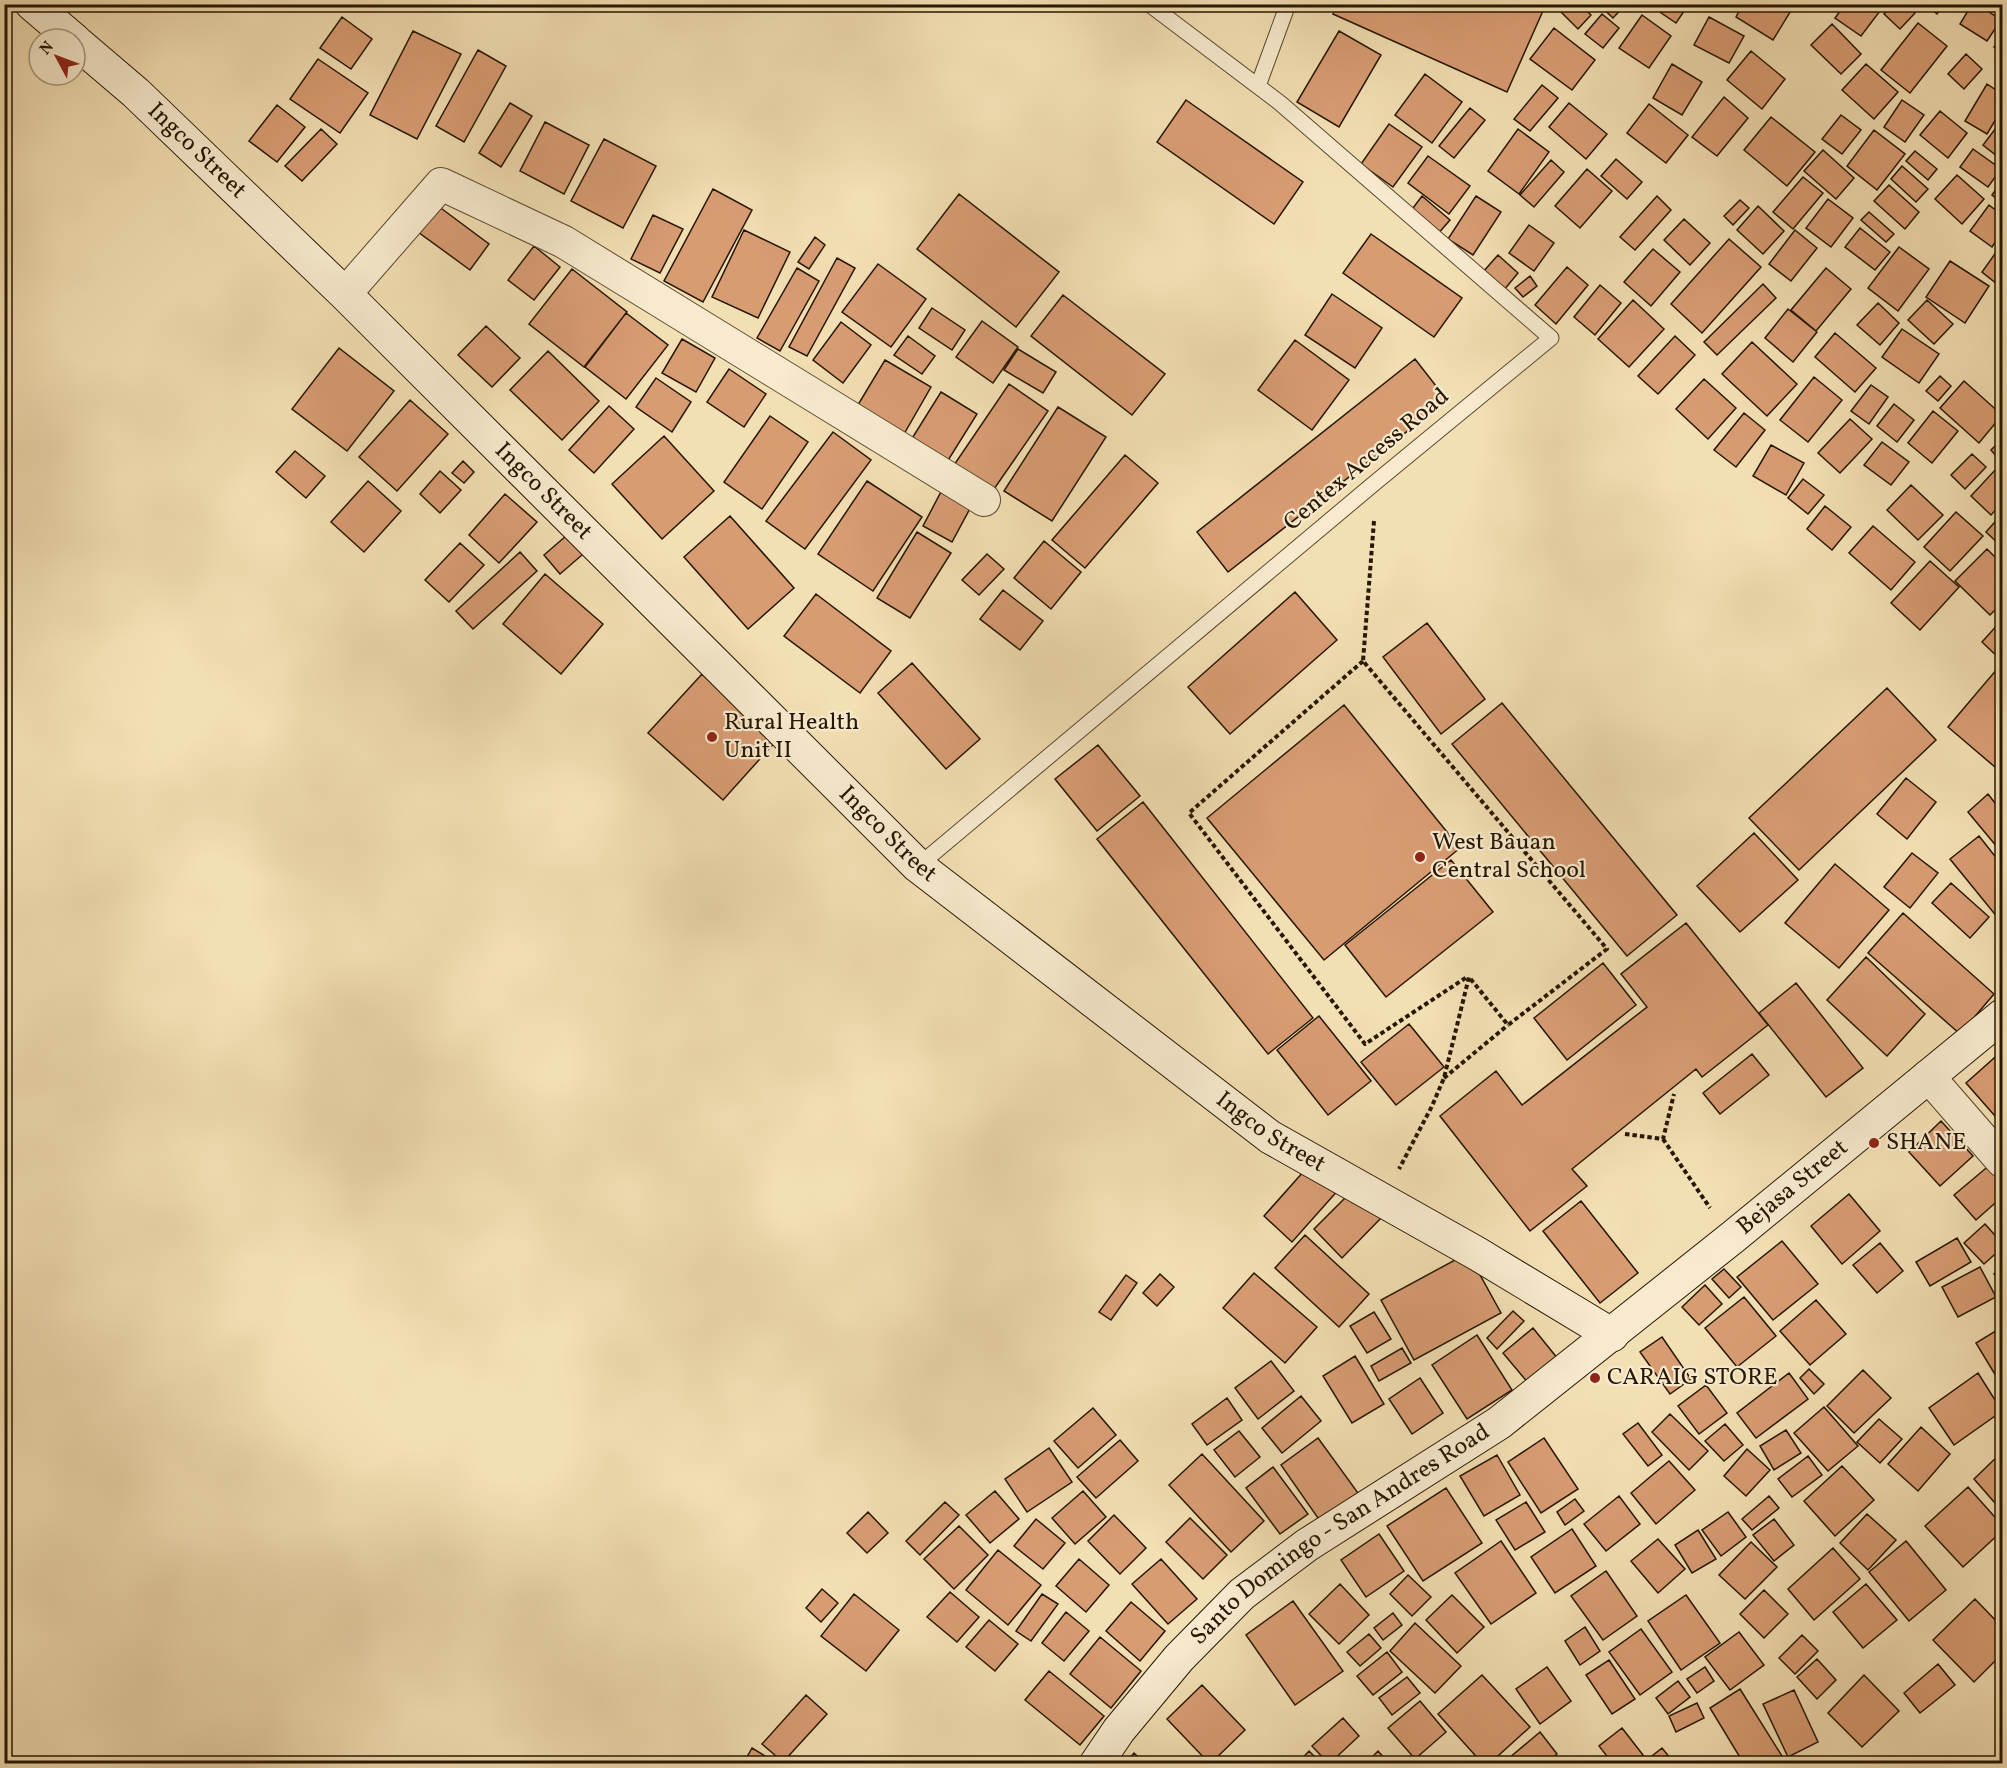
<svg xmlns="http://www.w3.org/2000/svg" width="2007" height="1768" font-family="Vollkorn,serif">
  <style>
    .building { fill: #d89c73; stroke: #271701; stroke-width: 1.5 }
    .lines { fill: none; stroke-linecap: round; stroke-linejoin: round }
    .lane-casing { stroke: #5a492e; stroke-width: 17 }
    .street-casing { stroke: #5a492e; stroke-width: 34 }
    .secondary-casing { stroke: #271701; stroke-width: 35 }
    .path { stroke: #271701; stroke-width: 4; stroke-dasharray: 4.5 3; stroke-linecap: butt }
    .lane { stroke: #f7eace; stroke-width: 15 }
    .street { stroke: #f7eace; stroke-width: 32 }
    .secondary { stroke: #f7eace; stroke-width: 33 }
    .poi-dot { fill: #8f2418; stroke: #f7eace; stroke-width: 2 }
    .labels { text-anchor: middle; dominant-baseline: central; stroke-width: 4.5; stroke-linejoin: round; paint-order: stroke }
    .street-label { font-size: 24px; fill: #271701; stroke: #f7eace }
    .poi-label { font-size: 24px; fill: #271701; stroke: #f7eace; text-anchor: start }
  </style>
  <rect width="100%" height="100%" fill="#f2dfb3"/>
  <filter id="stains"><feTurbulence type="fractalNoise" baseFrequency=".00333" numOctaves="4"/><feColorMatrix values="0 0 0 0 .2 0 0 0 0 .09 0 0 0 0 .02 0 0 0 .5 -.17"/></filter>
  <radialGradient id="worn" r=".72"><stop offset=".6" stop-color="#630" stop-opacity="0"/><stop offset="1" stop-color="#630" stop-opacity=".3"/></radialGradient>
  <!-- building -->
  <path class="building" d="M 1337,4 L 1546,4 L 1507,92 L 1333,14 Z
    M 1568,4 L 1580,4 L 1591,15 L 1578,29 L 1561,12 Z
    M 1598,4 L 1626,4 L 1613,18 Z
    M 1648,4 L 1689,4 L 1676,23 Z
    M 1743,4 L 1786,4 L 1792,9 L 1773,40 L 1736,17 Z
    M 1845,4 L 1871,4 L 1880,11 L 1861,36 L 1835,18 Z
    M 1893,4 L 1906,4 L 1915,13 L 1900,29 L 1884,14 Z
    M 1925,4 L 1944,4 L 1937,14 Z
    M 1972,4 L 1977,4 L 2001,20 L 1987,41 L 1960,24 Z
    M 1602,14 L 1619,28 L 1603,48 L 1585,34 Z
    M 1642,15 L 1671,36 L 1649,68 L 1619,48 Z
    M 342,17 L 372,39 L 351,69 L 320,48 Z
    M 1709,17 L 1744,36 L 1729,63 L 1694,45 Z
    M 1918,23 L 1947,46 L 1910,93 L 1881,70 Z
    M 1832,24 L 1861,54 L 1841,74 L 1811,45 Z
    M 1554,28 L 1595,60 L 1572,90 L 1530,59 Z
    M 413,31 L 461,54 L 417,139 L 370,115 Z
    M 1339,31 L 1381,55 L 1339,127 L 1297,102 Z
    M 2002,37 L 2002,55 L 1994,47 Z
    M 478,50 L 506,66 L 464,142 L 436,126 Z
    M 1751,51 L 1785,79 L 1762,109 L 1727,80 Z
    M 1966,54 L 1982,69 L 1964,89 L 1948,74 Z
    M 318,59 L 368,93 L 340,133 L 290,99 Z
    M 1672,64 L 1702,82 L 1682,115 L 1653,98 Z
    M 1866,64 L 1898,92 L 1874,119 L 1842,90 Z
    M 1425,74 L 1462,102 L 1432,143 L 1395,115 Z
    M 1987,84 L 2002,94 L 2002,109 L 1987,134 L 1965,121 Z
    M 1542,85 L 1558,98 L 1530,131 L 1514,119 Z
    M 1724,97 L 1748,118 L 1717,156 L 1692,137 Z
    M 1186,100 L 1303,182 L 1274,224 L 1157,142 Z
    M 1902,100 L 1924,115 L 1905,142 L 1884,127 Z
    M 510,103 L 532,116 L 501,167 L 479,153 Z
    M 1569,103 L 1607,134 L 1586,159 L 1549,127 Z
    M 1649,104 L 1688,135 L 1666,163 L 1627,133 Z
    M 277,105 L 305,127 L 277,162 L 249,141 Z
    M 1470,108 L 1485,120 L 1454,158 L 1439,146 Z
    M 1940,111 L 1967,133 L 1948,158 L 1920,135 Z
    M 1841,115 L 1861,130 L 1842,154 L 1822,139 Z
    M 1771,117 L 1815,152 L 1787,186 L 1744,150 Z
    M 2002,120 L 2002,160 L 1983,145 Z
    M 545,122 L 589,145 L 564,194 L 520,171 Z
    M 1389,124 L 1422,147 L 1393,187 L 1361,164 Z
    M 321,129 L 337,144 L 302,181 L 285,166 Z
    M 1518,129 L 1549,152 L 1519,194 L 1488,171 Z
    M 1874,130 L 1905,154 L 1877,190 L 1847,166 Z
    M 604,139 L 656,166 L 623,228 L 571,201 Z
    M 1973,149 L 2001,169 L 1988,187 L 1960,167 Z
    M 1823,150 L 1854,178 L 1836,199 L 1804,171 Z
    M 1915,151 L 1937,169 L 1928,180 L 1906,161 Z
    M 1428,156 L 1470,186 L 1449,214 L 1408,183 Z
    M 1616,159 L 1642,182 L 1627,199 L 1601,176 Z
    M 1551,160 L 1564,172 L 1534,207 L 1520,195 Z
    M 1902,166 L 1928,189 L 1916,202 L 1891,179 Z
    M 1587,169 L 1612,191 L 1580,228 L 1555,206 Z
    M 1957,175 L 1984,199 L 1962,224 L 1935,199 Z
    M 1803,177 L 1823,193 L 1793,229 L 1773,212 Z
    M 2002,180 L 2002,203 L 1992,195 Z
    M 1889,185 L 1919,212 L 1905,229 L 1874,201 Z
    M 713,189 L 752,210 L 703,302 L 664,281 Z
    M 959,194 L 1059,272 L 1016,327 L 917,249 Z
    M 1422,196 L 1450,220 L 1437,235 L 1410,212 Z
    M 1476,196 L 1501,212 L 1473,255 L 1448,239 Z
    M 1657,196 L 1671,210 L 1635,250 L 1620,237 Z
    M 1828,199 L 1853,218 L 1831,247 L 1806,228 Z
    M 1740,200 L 1749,208 L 1733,225 L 1724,216 Z
    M 434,203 L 489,244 L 470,270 L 414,229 Z
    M 1989,205 L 2002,215 L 2002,232 L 1992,247 L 1970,231 Z
    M 1758,206 L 1784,231 L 1763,254 L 1737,230 Z
    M 1869,212 L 1894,234 L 1886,242 L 1861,220 Z
    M 653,215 L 683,229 L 660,273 L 631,259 Z
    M 1684,219 L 1710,243 L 1690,265 L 1664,240 Z
    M 1529,225 L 1554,243 L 1534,271 L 1509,253 Z
    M 1860,228 L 1890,252 L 1875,270 L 1845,247 Z
    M 744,230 L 790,252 L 758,318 L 712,297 Z
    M 1795,230 L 1817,248 L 1791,281 L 1769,264 Z
    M 1371,234 L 1462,298 L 1434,337 L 1343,273 Z
    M 815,237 L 825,245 L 809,269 L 798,262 Z
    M 1729,239 L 1761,267 L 1702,333 L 1671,304 Z
    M 2002,244 L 2002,288 L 1982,272 Z
    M 534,246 L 560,267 L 534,300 L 508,280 Z
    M 1899,247 L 1929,269 L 1898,311 L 1868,288 Z
    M 1653,249 L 1680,272 L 1651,306 L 1624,282 Z
    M 1498,255 L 1518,273 L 1504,290 L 1483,272 Z
    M 837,258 L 855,268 L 807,356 L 789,347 Z
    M 1950,261 L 1989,286 L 1965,323 L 1926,297 Z
    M 878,264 L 926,299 L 891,347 L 842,312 Z
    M 1567,267 L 1588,285 L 1556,324 L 1535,305 Z
    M 797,268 L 819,281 L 780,351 L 757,338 Z
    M 1826,268 L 1851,289 L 1816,331 L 1791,310 Z
    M 572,269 L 627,312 L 584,367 L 529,324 Z
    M 1530,276 L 1537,286 L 1523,297 L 1515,288 Z
    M 1763,284 L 1776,298 L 1717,355 L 1704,342 Z
    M 1600,285 L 1621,303 L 1595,335 L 1574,317 Z
    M 1332,294 L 1382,328 L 1355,368 L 1305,335 Z
    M 1063,295 L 1165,374 L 1132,415 L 1031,336 Z
    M 1633,300 L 1664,329 L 1629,367 L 1598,339 Z
    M 1927,300 L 1953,324 L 1934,344 L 1908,320 Z
    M 1878,303 L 1899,323 L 1880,345 L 1857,325 Z
    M 932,308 L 965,330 L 952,350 L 919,328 Z
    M 1788,309 L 1817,332 L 1793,362 L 1765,338 Z
    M 626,313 L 668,345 L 626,399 L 585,367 Z
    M 982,321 L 1018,347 L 993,383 L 956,357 Z
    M 841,322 L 871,345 L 843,383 L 813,360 Z
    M 486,326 L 520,358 L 492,387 L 458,355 Z
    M 1902,329 L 1939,354 L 1919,383 L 1882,357 Z
    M 1835,333 L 1876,368 L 1855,392 L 1815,357 Z
    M 908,336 L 935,356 L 922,374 L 894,355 Z
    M 1675,336 L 1695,355 L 1658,394 L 1638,376 Z
    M 682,339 L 715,358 L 696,392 L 662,373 Z
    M 1295,340 L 1349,380 L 1312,430 L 1258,390 Z
    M 1752,342 L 1797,384 L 1767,416 L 1722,374 Z
    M 339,348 L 394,391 L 347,451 L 292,409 Z
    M 1018,349 L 1056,372 L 1043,393 L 1004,370 Z
    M 548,351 L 599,401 L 562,440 L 510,390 Z
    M 1415,359 L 1447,400 L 1228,572 L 1197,532 Z
    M 885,360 L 931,387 L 900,441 L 853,413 Z
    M 729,369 L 766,394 L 744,427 L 707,402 Z
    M 1940,376 L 1951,386 L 1938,401 L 1926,391 Z
    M 1814,377 L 1842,400 L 1808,442 L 1780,420 Z
    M 656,378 L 691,402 L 672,432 L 636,407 Z
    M 1704,379 L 1736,408 L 1708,439 L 1676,409 Z
    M 1964,381 L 2002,415 L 1979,443 L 1940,408 Z
    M 1009,384 L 1048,411 L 992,492 L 954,465 Z
    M 1871,385 L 1888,397 L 1869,424 L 1851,411 Z
    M 941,392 L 977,414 L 947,462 L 911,440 Z
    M 410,400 L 448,434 L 397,491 L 359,457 Z
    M 1894,404 L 1914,420 L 1897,442 L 1877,426 Z
    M 609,406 L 634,429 L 594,473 L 569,450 Z
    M 1058,407 L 1106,437 L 1052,521 L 1004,491 Z
    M 1933,411 L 1958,431 L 1932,463 L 1908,443 Z
    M 1744,413 L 1765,430 L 1736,467 L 1714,450 Z
    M 770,416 L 808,442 L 762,509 L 724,482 Z
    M 1850,419 L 1872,439 L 1840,473 L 1818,453 Z
    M 833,432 L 871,460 L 805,549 L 766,521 Z
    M 664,436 L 714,491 L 662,539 L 612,484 Z
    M 2002,439 L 2002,463 L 1991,450 Z
    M 1882,442 L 1909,462 L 1891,485 L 1864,465 Z
    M 1771,445 L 1804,463 L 1786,495 L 1753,476 Z
    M 295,451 L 325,476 L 306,498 L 276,472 Z
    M 1972,454 L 1986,467 L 1965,489 L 1951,475 Z
    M 1125,455 L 1158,483 L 1085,568 L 1052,540 Z
    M 463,461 L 474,472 L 464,483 L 452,473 Z
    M 1996,469 L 2002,475 L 2002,503 L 1991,515 L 1971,496 Z
    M 440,471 L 461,490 L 440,513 L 420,494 Z
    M 1803,479 L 1824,495 L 1808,514 L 1788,498 Z
    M 368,481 L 401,511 L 364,552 L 331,522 Z
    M 867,481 L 922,517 L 873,591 L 818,554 Z
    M 1911,485 L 1943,515 L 1918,540 L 1887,510 Z
    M 943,488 L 973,503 L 952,542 L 923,526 Z
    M 505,494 L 537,522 L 499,563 L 469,535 Z
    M 1825,506 L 1851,527 L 1832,550 L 1807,529 Z
    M 1956,512 L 1983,536 L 1950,571 L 1924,547 Z
    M 2002,514 L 2002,547 L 1986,532 Z
    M 730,516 L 794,588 L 748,629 L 684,557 Z
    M 1873,526 L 1915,562 L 1891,590 L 1849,553 Z
    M 574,529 L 590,548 L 560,574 L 544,555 Z
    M 917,532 L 951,553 L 910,618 L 877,598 Z
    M 1044,541 L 1081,572 L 1051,609 L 1014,578 Z
    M 460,543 L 484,565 L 449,602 L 425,580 Z
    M 1987,549 L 2002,564 L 2002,603 L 1990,615 L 1955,581 Z
    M 520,552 L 537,571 L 473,629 L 456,611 Z
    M 987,554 L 1004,569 L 979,595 L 962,580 Z
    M 1930,561 L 1959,587 L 1920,630 L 1891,603 Z
    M 545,574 L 603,624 L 561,674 L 503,624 Z
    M 1003,590 L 1043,621 L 1020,650 L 980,619 Z
    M 1295,592 L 1337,640 L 1230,734 L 1188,687 Z
    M 816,594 L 891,651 L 860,693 L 784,636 Z
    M 1427,623 L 1485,699 L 1441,734 L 1383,657 Z
    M 1999,623 L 2002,626 L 2002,661 L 1982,642 Z
    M 912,663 L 980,739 L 946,769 L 878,693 Z
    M 1997,669 L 2002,674 L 2002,773 L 1948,727 Z
    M 702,674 L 776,741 L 723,800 L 648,733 Z
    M 1887,688 L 1936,740 L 1799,870 L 1749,818 Z
    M 1502,703 L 1677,915 L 1627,956 L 1452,744 Z
    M 1344,705 L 1460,848 L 1324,960 L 1207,818 Z
    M 1098,745 L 1140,796 L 1097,831 L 1055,779 Z
    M 1906,778 L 1936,802 L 1907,839 L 1877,814 Z
    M 1988,794 L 2002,812 L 2002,853 L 1968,812 Z
    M 1143,802 L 1313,1018 L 1268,1054 L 1097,839 Z
    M 1754,833 L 1798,880 L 1740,932 L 1697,886 Z
    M 1979,836 L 2002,865 L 2002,923 L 1950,859 Z
    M 1912,853 L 1938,873 L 1910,908 L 1884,887 Z
    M 1451,860 L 1493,912 L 1386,997 L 1345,945 Z
    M 1835,864 L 1889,910 L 1839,968 L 1785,923 Z
    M 1951,883 L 1989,917 L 1970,938 L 1932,903 Z
    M 1903,913 L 1994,994 L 1960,1034 L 1868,953 Z
    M 1686,923 L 1768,1025 L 1702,1077 L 1696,1069 L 1572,1169 L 1587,1186 L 1530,1231 L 1440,1116 L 1496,1071 L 1522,1105 L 1647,1007 L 1621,974 Z
    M 1866,957 L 1925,1014 L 1887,1056 L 1827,1000 Z
    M 1603,963 L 1636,1005 L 1567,1060 L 1534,1018 Z
    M 1796,983 L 1863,1068 L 1826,1097 L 1759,1013 Z
    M 1319,1016 L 1371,1081 L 1328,1115 L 1277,1050 Z
    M 1409,1024 L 1444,1067 L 1396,1105 L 1361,1062 Z
    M 2002,1051 L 2002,1124 L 1966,1083 Z
    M 1752,1054 L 1769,1075 L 1720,1114 L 1703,1093 Z
    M 1941,1121 L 1973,1156 L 1940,1186 L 1909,1152 Z
    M 1312,1162 L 1340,1188 L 1292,1242 L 1264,1216 Z
    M 1991,1164 L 2002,1178 L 2002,1197 L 1976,1220 L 1954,1195 Z
    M 1354,1189 L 1382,1217 L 1342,1258 L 1314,1229 Z
    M 1849,1194 L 1880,1231 L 1842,1264 L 1811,1226 Z
    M 1581,1201 L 1638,1273 L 1600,1303 L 1543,1231 Z
    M 1985,1224 L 2002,1243 L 2002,1248 L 1984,1264 L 1964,1243 Z
    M 1305,1235 L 1369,1294 L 1339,1327 L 1275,1268 Z
    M 1957,1238 L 1971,1262 L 1930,1286 L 1916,1262 Z
    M 1782,1241 L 1818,1284 L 1773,1320 L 1737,1277 Z
    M 1880,1243 L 1903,1271 L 1877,1293 L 1853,1265 Z
    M 1468,1253 L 1501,1313 L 1414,1360 L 1381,1300 Z
    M 1980,1267 L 1996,1297 L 1958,1317 L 1942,1287 Z
    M 2002,1268 L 2002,1286 L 1994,1274 Z
    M 1724,1269 L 1741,1287 L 1729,1298 L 1712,1279 Z
    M 1254,1273 L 1317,1327 L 1285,1363 L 1223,1308 Z
    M 1160,1274 L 1174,1287 L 1157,1306 L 1143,1293 Z
    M 1126,1275 L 1137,1283 L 1111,1320 L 1099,1312 Z
    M 1705,1285 L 1722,1304 L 1699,1325 L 1682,1307 Z
    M 1744,1297 L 1776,1336 L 1737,1367 L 1705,1328 Z
    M 1816,1300 L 1846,1334 L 1810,1365 L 1780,1331 Z
    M 1513,1311 L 1524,1321 L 1497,1349 L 1487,1338 Z
    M 1374,1312 L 1391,1339 L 1367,1353 L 1350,1326 Z
    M 2002,1327 L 2002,1386 L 1976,1343 Z
    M 1533,1328 L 1558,1359 L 1529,1384 L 1503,1353 Z
    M 1477,1335 L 1512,1390 L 1467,1419 L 1432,1365 Z
    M 1662,1337 L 1691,1379 L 1670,1394 L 1640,1352 Z
    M 1402,1348 L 1411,1363 L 1379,1381 L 1371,1366 Z
    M 1355,1356 L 1384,1404 L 1352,1423 L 1323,1376 Z
    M 1271,1361 L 1294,1391 L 1258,1419 L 1235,1388 Z
    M 1809,1369 L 1824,1384 L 1814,1394 L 1800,1378 Z
    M 1863,1370 L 1891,1398 L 1854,1433 L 1827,1406 Z
    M 1789,1373 L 1808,1399 L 1756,1438 L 1737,1413 Z
    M 1978,1373 L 2002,1411 L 1954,1445 L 1929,1408 Z
    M 1420,1378 L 1443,1413 L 1412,1434 L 1389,1399 Z
    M 1706,1385 L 1727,1413 L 1699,1434 L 1678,1406 Z
    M 1301,1396 L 1321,1421 L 1282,1453 L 1262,1428 Z
    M 1227,1398 L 1242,1420 L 1207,1445 L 1192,1424 Z
    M 1824,1407 L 1858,1446 L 1828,1471 L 1794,1433 Z
    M 1093,1408 L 1116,1435 L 1078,1468 L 1054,1441 Z
    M 1670,1414 L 1708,1451 L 1689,1470 L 1652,1432 Z
    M 1879,1419 L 1902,1439 L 1880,1463 L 1857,1442 Z
    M 1638,1423 L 1662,1455 L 1648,1466 L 1623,1434 Z
    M 1725,1424 L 1743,1445 L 1724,1461 L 1705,1441 Z
    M 1921,1427 L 1950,1454 L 1918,1491 L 1888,1464 Z
    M 1786,1430 L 1801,1453 L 1774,1470 L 1760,1446 Z
    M 1239,1431 L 1260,1457 L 1235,1477 L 1214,1450 Z
    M 1318,1438 L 1358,1493 L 1320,1521 L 1281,1465 Z
    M 1544,1438 L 1578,1489 L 1541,1513 L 1508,1462 Z
    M 1120,1440 L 1138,1461 L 1096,1498 L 1077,1477 Z
    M 1049,1448 L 1072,1482 L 1027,1512 L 1005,1479 Z
    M 1747,1449 L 1770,1470 L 1746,1496 L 1724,1476 Z
    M 2002,1452 L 2002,1511 L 1974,1479 Z
    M 1202,1454 L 1264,1521 L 1231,1552 L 1169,1485 Z
    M 1497,1455 L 1520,1495 L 1484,1516 L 1460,1476 Z
    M 1808,1456 L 1822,1475 L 1792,1497 L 1778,1479 Z
    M 1669,1461 L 1695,1490 L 1656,1524 L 1631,1493 Z
    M 1842,1466 L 1874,1500 L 1835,1536 L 1804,1501 Z
    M 1273,1467 L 1308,1514 L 1280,1534 L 1246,1488 Z
    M 1968,1487 L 2002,1525 L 2002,1531 L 1963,1567 L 1925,1526 Z
    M 1446,1488 L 1482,1543 L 1423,1581 L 1387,1526 Z
    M 995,1491 L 1019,1519 L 990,1543 L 966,1515 Z
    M 1083,1491 L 1106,1517 L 1075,1544 L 1052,1518 Z
    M 1619,1496 L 1640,1524 L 1606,1551 L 1584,1524 Z
    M 1769,1496 L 1779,1508 L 1752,1530 L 1742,1519 Z
    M 1575,1499 L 1584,1511 L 1565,1525 L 1557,1512 Z
    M 945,1502 L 959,1515 L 920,1555 L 906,1541 Z
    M 1526,1502 L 1545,1532 L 1515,1550 L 1496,1520 Z
    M 868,1512 L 888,1533 L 867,1553 L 847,1533 Z
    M 1728,1512 L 1746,1537 L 1721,1556 L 1702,1530 Z
    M 1867,1514 L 1896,1540 L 1868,1570 L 1840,1543 Z
    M 1114,1515 L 1146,1548 L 1120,1574 L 1088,1541 Z
    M 1190,1518 L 1227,1555 L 1203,1579 L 1166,1542 Z
    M 1036,1519 L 1065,1543 L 1043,1569 L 1014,1546 Z
    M 1774,1519 L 1794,1545 L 1774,1561 L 1753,1535 Z
    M 959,1526 L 988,1555 L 954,1589 L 924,1559 Z
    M 1572,1529 L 1596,1566 L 1555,1593 L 1531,1557 Z
    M 1698,1530 L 1716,1559 L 1692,1573 L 1675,1545 Z
    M 1379,1534 L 1404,1571 L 1366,1597 L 1341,1560 Z
    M 1658,1539 L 1685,1569 L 1658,1593 L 1631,1561 Z
    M 1501,1541 L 1536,1593 L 1491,1624 L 1455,1573 Z
    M 1906,1541 L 1946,1590 L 1909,1621 L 1869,1572 Z
    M 1751,1542 L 1777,1567 L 1745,1599 L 1719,1575 Z
    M 1833,1548 L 1860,1579 L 1814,1620 L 1788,1589 Z
    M 998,1550 L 1041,1585 L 1008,1625 L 966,1590 Z
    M 1079,1559 L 1109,1585 L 1086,1612 L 1056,1586 Z
    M 1161,1559 L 1197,1599 L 1168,1624 L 1132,1584 Z
    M 1606,1571 L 1637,1616 L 1603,1640 L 1571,1596 Z
    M 1408,1575 L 1431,1597 L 1412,1616 L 1390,1594 Z
    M 1340,1584 L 1369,1615 L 1339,1644 L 1309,1614 Z
    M 1866,1584 L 1897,1620 L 1863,1648 L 1833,1612 Z
    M 822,1589 L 838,1603 L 821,1622 L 806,1608 Z
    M 1764,1590 L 1788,1614 L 1764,1638 L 1740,1614 Z
    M 950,1592 L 979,1617 L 957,1642 L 927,1617 Z
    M 854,1594 L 899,1630 L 866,1671 L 821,1636 Z
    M 1042,1594 L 1058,1604 L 1031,1641 L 1016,1631 Z
    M 1452,1595 L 1484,1627 L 1457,1653 L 1426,1620 Z
    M 1686,1595 L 1720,1643 L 1681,1670 L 1648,1621 Z
    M 1975,1599 L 2002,1627 L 2002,1654 L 1974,1682 L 1933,1640 Z
    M 1293,1601 L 1343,1671 L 1295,1705 L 1246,1635 Z
    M 1131,1602 L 1165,1631 L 1140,1661 L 1106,1631 Z
    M 1066,1612 L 1089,1631 L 1064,1661 L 1042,1643 Z
    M 1393,1613 L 1402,1625 L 1383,1640 L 1374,1628 Z
    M 989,1620 L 1018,1644 L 995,1671 L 966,1647 Z
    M 1415,1623 L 1461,1666 L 1435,1693 L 1390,1651 Z
    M 1585,1627 L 1600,1651 L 1580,1665 L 1565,1641 Z
    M 1641,1629 L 1672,1672 L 1640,1695 L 1609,1652 Z
    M 1739,1632 L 1764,1665 L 1730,1690 L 1705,1657 Z
    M 1369,1634 L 1381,1648 L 1360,1666 L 1347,1652 Z
    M 1802,1635 L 1818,1651 L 1795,1674 L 1779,1658 Z
    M 1100,1637 L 1141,1671 L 1111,1708 L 1070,1674 Z
    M 1387,1652 L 1402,1672 L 1373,1695 L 1357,1676 Z
    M 1817,1659 L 1836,1680 L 1817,1699 L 1797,1677 Z
    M 1609,1660 L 1635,1699 L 1612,1714 L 1586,1675 Z
    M 1938,1664 L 1955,1685 L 1920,1713 L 1904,1693 Z
    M 1547,1667 L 1571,1701 L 1540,1724 L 1516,1689 Z
    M 1705,1667 L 1714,1681 L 1697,1693 L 1687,1679 Z
    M 1049,1671 L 1104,1716 L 1080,1745 L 1025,1700 Z
    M 1482,1675 L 1530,1727 L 1489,1764 L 1483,1764 L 1438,1714 Z
    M 1864,1675 L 1899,1711 L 1862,1747 L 1828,1713 Z
    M 1407,1677 L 1420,1693 L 1392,1715 L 1379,1698 Z
    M 1678,1681 L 1690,1697 L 1668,1714 L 1656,1698 Z
    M 1202,1685 L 1245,1730 L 1210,1764 L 1167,1719 Z
    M 1740,1689 L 1782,1756 L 1769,1764 L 1744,1764 L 1710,1708 Z
    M 1794,1690 L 1818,1742 L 1788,1757 L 1763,1704 Z
    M 806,1695 L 827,1714 L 783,1762 L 762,1744 Z
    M 1420,1701 L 1446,1732 L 1415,1759 L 1388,1728 Z
    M 1697,1703 L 1704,1718 L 1676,1732 L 1669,1716 Z
    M 1343,1718 L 1359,1736 L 1329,1764 L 1312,1746 Z
    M 1622,1728 L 1643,1755 L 1633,1764 L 1613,1764 L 1599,1746 Z
    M 1540,1732 L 1557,1754 L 1545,1764 L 1502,1764 Z
    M 752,1748 L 778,1764 L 743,1764 Z
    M 1662,1748 L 1675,1764 L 1642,1764 Z
    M 1309,1751 L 1319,1761 L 1317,1764 L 1297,1764 Z
    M 1378,1751 L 1390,1764 L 1365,1764 Z
    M 1134,1753 L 1146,1764 L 1124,1764 Z"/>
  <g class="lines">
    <defs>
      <path id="lane" d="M 1258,86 L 1288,4
        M 918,866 L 1377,481 L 1551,338 L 1280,103 L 1149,4"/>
      <path id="street" d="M 345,294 L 441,184 L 564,242 L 984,500
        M 1928,1076 L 2002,1161"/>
      <g id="secondary">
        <path d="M 32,4 L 73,39"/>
        <path id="s1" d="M 75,41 L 136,93 L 345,294 L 918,866 L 1270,1137 L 1476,1253 L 1612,1335"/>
        <path id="s2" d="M 1096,1764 L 1119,1730 L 1179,1658 L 1242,1594 L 1307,1545 L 1499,1423 L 1733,1237 L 2002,1016"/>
      </g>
    </defs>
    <!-- lane casing -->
    <use href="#lane" class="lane-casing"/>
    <!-- street casing -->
    <use href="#street" class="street-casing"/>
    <!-- secondary casing -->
    <use href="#secondary" class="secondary-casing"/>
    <!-- path -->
    <path class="path" d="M 1374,521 L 1363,661 L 1607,949 L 1508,1025 L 1469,977 L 1444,1078 L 1432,1106 L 1399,1169
      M 1363,661 L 1189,813 L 1365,1044 L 1467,977
      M 1444,1078 L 1508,1025
      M 1625,1134 L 1663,1139 L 1674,1094
      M 1663,1139 L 1710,1208"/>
    <!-- lane -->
    <use href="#lane" class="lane"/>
    <!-- street -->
    <use href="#street" class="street"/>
    <!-- secondary -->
    <use href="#secondary" class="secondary"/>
  </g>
  <!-- markers -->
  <g class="poi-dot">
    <circle cx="712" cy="737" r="6"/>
    <circle cx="1420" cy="857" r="6"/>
    <circle cx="1874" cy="1143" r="6"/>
    <circle cx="1595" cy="1378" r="6"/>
  </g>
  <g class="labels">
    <!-- street labels -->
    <g class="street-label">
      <text stroke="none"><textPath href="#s1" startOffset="164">Ingco Street</textPath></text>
      <text transform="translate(1367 460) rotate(-40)">Centex Access Road</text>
      <text stroke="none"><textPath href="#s1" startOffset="650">Ingco Street</textPath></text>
      <text stroke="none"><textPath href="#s1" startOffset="1136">Ingco Street</textPath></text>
      <text stroke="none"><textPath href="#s1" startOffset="1622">Ingco Street</textPath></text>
      <text stroke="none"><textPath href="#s2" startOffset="910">Bejasa Street</textPath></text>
      <text stroke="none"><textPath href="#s2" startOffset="339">Santo Domingo - San Andres Road</textPath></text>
    </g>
    <!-- poi labels -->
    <g class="poi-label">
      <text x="724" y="723">Rural Health<tspan x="724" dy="28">Unit II</tspan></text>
      <text x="1432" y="843">West Bauan<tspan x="1432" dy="28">Central School</tspan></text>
      <text x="1886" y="1143">SHANE</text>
      <text x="1607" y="1378">CARAIG STORE</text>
    </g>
  </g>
  <!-- margin -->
  <rect width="2007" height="1768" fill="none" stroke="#f2dfb3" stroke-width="24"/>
  <rect x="6" y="6" width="1995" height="1756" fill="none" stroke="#271701" stroke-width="3"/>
  <rect x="12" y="12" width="1983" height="1744" fill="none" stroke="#271701" stroke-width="1.5"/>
  <!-- north arrow -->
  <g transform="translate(57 57) rotate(311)"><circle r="28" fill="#f7eace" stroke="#a4967c" stroke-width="1.5"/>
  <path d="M0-4.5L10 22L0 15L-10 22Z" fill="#8f2418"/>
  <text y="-9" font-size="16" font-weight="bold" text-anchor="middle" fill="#271701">N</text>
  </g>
  <rect width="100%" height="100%" filter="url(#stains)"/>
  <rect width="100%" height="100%" fill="url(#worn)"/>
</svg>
